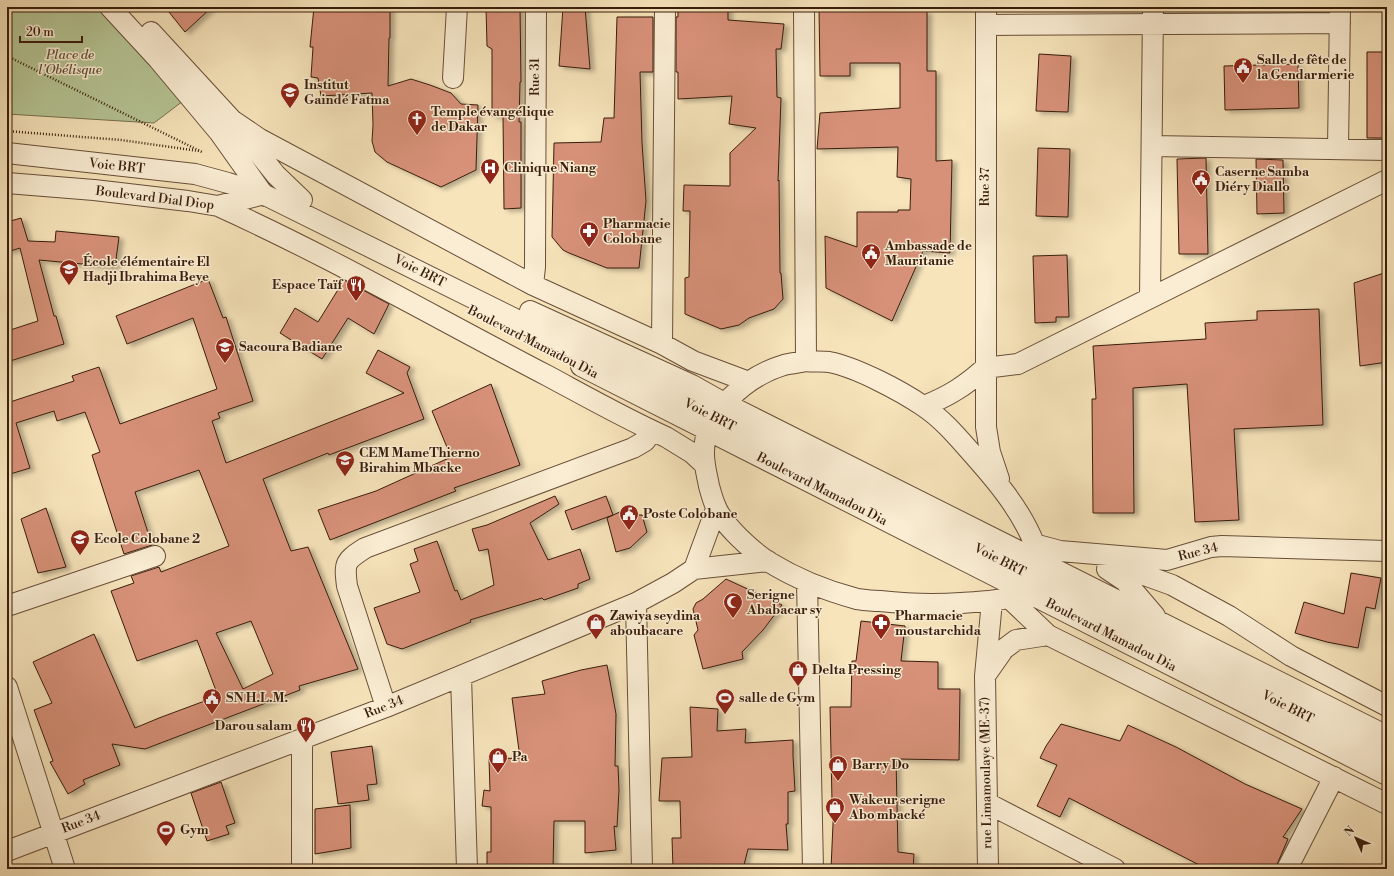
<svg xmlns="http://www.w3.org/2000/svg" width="1394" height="876" font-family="'Libre Bodoni',serif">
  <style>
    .green { fill: #b6c595; stroke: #787150 }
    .building { fill: #d79179; stroke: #391d0c; fill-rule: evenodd; filter: url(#shadow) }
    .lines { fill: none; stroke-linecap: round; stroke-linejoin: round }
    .minor-casing { stroke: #684f38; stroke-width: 22 }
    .path { stroke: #391d0c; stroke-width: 2.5; stroke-dasharray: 1 2; stroke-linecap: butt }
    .minor { stroke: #faedd3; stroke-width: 20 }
    .labels { text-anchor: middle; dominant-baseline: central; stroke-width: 3; stroke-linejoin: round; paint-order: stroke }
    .park-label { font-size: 13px; font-style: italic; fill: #5e4f35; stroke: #faedd3 }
    .poi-label { font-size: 13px; font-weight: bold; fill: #391d0c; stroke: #faedd3; text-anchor: start }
    .street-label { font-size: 13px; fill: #391d0c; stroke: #faedd3 }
  </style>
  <defs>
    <filter id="shadow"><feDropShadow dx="4.5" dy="2.5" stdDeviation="2" flood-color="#0004"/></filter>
  </defs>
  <rect width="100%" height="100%" fill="#f7e4bb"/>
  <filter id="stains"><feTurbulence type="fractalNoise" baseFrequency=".005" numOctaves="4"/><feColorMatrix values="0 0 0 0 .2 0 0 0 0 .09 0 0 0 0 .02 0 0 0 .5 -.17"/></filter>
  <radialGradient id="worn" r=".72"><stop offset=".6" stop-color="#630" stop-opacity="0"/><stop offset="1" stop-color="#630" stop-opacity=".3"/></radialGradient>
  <!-- green -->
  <path class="green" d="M 7,7 L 98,7 L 183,101 L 154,123 L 7,114 Z"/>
  <!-- building -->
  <path class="building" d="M 165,7 L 212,7 L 185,32 Z
    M 314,7 L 390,7 L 390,38 L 389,38 L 388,86 L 411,79 L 430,85 L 451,93 L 461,104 L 478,105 L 476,170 L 441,187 L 387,162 L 375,152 L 372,141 L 373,125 L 372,93 L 321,96 L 318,78 L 311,77 L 313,47 L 310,47 Z
    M 486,7 L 520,7 L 521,82 L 520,82 L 519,122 L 521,122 L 521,208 L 504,209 L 503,116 L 492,116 L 492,49 L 487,46 Z
    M 563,7 L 585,7 L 590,69 L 559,66 Z
    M 678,7 L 728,7 L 728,20 L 784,24 L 781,49 L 776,49 L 777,97 L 781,98 L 778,181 L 779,180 L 780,273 L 781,273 L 783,299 L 774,309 L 749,318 L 739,325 L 721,329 L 685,314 L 685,278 L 689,277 L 690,211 L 683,211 L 684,185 L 730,186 L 730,153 L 756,128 L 729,124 L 732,96 L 678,99 L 678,72 L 676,72 L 676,17 L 678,17 Z
    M 819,7 L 850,7 L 850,11 L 927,11 L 927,71 L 936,71 L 936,161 L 952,160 L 950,253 L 923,251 L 892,321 L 826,288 L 825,236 L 857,247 L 857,212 L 898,212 L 898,210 L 910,210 L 911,179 L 897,177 L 898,147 L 817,149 L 820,113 L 900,108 L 900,63 L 850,63 L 850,76 L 820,76 Z
    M 617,17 L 653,17 L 653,72 L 640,72 L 642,143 L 646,201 L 639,268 L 607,268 L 569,253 L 563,250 L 552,237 L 554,143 L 601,142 L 604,118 L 614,118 Z
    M 1367,52 L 1387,52 L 1387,138 L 1367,138 Z
    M 1039,54 L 1071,56 L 1068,112 L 1036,111 Z
    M 1298,64 L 1299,108 L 1225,110 L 1224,66 Z
    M 1038,148 L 1070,149 L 1068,217 L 1036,216 Z
    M 1206,158 L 1208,254 L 1179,254 L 1177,159 Z
    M 1256,159 L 1283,160 L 1284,213 L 1257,214 Z
    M 21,218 L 28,241 L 55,242 L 56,231 L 119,237 L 115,267 L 39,260 L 54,316 L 56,316 L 64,344 L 7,362 L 7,331 L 38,321 L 20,248 L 7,252 L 7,222 Z
    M 1067,255 L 1069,317 L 1056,317 L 1056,322 L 1035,323 L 1033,256 Z
    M 1387,272 L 1387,362 L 1360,366 L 1354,283 Z
    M 208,279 L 223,318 L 226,317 L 253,401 L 218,413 L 220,418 L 212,421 L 226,463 L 404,393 L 366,373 L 378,350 L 410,367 L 407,373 L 424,419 L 329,455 L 328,453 L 263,479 L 291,551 L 308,547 L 358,669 L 299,686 L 300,690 L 145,749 L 112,744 L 120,765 L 83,780 L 85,784 L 68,794 L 50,762 L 53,761 L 34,710 L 52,703 L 33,662 L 94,634 L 135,728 L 159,718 L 218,696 L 197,640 L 137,661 L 111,591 L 134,583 L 131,576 L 159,567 L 161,572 L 229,546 L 199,470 L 135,492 L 152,545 L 124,554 L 92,455 L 100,452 L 85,412 L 57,421 L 54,411 L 16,423 L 30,468 L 7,475 L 7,403 L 74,381 L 72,376 L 99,367 L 120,424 L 217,389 L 193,318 L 127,344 L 116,316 ZM 251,621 L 273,674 L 243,689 L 216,633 Z
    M 344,280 L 389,304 L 374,334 L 348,318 L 322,359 L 280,333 L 295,308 L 318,322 Z
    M 1319,309 L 1323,425 L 1234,429 L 1239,520 L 1195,522 L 1187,384 L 1133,388 L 1134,513 L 1093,513 L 1092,399 L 1096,399 L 1093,346 L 1206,339 L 1205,323 L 1257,320 L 1257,311 Z
    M 491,384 L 520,465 L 454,488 L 456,491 L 330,540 L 318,510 L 376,491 L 451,457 L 432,411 Z
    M 555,496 L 559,504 L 530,523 L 548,560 L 580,549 L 590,579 L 578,584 L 578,588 L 544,600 L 542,598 L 470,620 L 471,622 L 402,649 L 387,644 L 374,608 L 420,592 L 410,564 L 418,561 L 414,549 L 437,541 L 455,591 L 457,590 L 461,600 L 494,585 L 488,549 L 479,551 L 472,529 L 487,525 Z
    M 606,496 L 613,515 L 572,530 L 565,511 Z
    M 46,508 L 66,567 L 38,573 L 21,519 Z
    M 628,508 L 631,515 L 642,515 L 647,532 L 630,548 L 616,552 L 607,518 Z
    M 1351,573 L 1381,578 L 1375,609 L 1366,607 L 1358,648 L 1327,642 L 1295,633 L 1304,602 L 1344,614 Z
    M 726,579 L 782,605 L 763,630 L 742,652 L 743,659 L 703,669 L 694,635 L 698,630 L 693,609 L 696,603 L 703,599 Z
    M 861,621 L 905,626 L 901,661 L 938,662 L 938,689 L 960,689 L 959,760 L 896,759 L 898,852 L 914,854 L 913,869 L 831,869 L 834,801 L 832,801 L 830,707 L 851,707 L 852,661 L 856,661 Z
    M 607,665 L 616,714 L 615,766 L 618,766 L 619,790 L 617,827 L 614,826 L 616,850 L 585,853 L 585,821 L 554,821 L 553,869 L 487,869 L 487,852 L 491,852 L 491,807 L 482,806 L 484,790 L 490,791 L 489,759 L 520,758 L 512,698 L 545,694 L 542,681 L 581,670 Z
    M 690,707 L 718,709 L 717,731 L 746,729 L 745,743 L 793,740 L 793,756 L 795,791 L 788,792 L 788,824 L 786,824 L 788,850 L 748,849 L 743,869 L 673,869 L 672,838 L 681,838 L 680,801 L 659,801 L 662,758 L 692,757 Z
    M 1061,724 L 1120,741 L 1128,725 L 1176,747 L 1245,784 L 1302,809 L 1283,837 L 1288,839 L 1275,869 L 1207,869 L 1069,798 L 1060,817 L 1037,806 L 1057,765 L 1040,758 L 1046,746 Z
    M 372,746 L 377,784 L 367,785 L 369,800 L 338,804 L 331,752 Z
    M 221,782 L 235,823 L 226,826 L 229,834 L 207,841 L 191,793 Z
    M 350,805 L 351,848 L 315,854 L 315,809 Z"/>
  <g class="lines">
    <defs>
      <path id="minor" d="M 110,7 L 158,59 L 219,132 L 263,194 L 266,196
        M 804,7 L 806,361
        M 986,7 L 986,427 L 990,452 L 999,479
        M 986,25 L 1340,23
        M 151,32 L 232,120 L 276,175 L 302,200
        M 453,78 L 457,7
        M 232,120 L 260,139 L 533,285 L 662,344 L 693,361 L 749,382
        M 1152,146 L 1387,150
        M 1338,149 L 1340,7
        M 7,153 L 195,174 L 228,183 L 263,194 L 995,557 L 1067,595 L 1387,757
        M 7,183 L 94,190 L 188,201 L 218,206 L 264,194
        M 218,206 C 331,257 438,319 548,376 C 587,397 626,419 666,437 L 692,453 L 705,465
        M 533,285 L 535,267 L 536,7
        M 1150,298 L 1153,7
        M 530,311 L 692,385 L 724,403 L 1387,736
        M 662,344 L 665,7
        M 806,361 C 813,362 822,361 829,362 C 856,367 901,391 923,406 C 941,418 955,434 969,450 C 994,478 1020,508 1034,543 C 1036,546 1038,551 1039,555 C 1040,565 1032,587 1023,592 C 1008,601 979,602 961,603 C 934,605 907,604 880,601 C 872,601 864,600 857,599 C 827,591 795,578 769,562 C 753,552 723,525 716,507 C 713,501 711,493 709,486 C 707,475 704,465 704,454 C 703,413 747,376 784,365 C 791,363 799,363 806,361 Z
        M 581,366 L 1387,775
        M 985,368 L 1018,364 L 1387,180
        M 924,406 C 949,396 965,386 985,368
        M 1034,544 L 1060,551 L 1167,560 L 1211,547 L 1222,546 L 1387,551
        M 1108,562 L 1172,585 L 1229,616 L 1291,656 L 1387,706
        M 694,569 L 768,561
        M 1107,569 L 1125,581 L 1155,616
        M 807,582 L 813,869
        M 1008,597 L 1048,635 L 1387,804
        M 636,603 L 642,869
        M 7,606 L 155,556
        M 461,676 L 467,869
        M 985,676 L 1004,649 L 1016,640 L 1048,635
        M 7,687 L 65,869
        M 386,707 L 347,586 C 344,562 345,561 365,548 L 633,448 L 645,441 L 652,431
        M 987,803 L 1115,869
        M 7,851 L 386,707 L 636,603 L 673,583 L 694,569 L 716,509
        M 302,869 L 302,739
        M 988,869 L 985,676 L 992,601
        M 1287,869 L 1334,777"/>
    </defs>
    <!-- minor casing -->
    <use href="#minor" class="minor-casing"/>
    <!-- path -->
    <path class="path" d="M 7,56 L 202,152
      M 7,131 L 121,140 L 199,151"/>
    <!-- minor -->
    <use href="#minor" class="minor"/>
  </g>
  <!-- icons -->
  <defs>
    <symbol id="civic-pin" viewBox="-11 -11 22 30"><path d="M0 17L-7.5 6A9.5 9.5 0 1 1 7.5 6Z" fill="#8f2418" stroke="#faedd3"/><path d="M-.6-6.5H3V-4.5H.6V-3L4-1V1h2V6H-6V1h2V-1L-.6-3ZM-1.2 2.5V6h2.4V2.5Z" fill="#fff"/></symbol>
    <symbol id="school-pin" viewBox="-11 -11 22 30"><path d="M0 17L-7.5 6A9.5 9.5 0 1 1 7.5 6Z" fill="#8f2418" stroke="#faedd3"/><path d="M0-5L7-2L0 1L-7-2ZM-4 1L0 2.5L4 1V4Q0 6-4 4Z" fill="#fff"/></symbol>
    <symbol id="church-pin" viewBox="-11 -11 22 30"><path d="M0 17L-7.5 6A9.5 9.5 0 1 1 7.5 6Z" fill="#8f2418" stroke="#faedd3"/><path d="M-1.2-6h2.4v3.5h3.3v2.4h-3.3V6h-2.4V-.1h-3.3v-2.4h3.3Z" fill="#fff"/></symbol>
    <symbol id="hospital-pin" viewBox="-11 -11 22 30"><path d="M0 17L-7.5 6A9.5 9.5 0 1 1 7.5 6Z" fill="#8f2418" stroke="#faedd3"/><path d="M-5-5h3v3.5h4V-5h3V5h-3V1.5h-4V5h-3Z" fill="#fff"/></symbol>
    <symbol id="pharmacy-pin" viewBox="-11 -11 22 30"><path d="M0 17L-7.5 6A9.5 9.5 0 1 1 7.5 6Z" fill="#8f2418" stroke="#faedd3"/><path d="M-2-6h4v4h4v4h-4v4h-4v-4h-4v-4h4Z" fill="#fff"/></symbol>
    <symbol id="restaurant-pin" viewBox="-11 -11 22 30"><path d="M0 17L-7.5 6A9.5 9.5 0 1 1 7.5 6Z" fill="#8f2418" stroke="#faedd3"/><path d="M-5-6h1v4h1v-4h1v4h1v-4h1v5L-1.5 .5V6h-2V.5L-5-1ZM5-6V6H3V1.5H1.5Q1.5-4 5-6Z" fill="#fff"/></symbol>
    <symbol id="mosque-pin" viewBox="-11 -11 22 30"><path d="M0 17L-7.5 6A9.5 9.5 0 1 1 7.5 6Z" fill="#8f2418" stroke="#faedd3"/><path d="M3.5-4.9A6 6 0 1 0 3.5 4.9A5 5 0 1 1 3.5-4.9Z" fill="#fff"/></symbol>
    <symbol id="shop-pin" viewBox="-11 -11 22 30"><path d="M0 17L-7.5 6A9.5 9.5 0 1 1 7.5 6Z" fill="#8f2418" stroke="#faedd3"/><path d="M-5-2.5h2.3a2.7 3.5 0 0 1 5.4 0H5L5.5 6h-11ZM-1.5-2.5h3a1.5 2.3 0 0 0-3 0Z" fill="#fff"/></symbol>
    <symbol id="stadium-pin" viewBox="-11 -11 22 30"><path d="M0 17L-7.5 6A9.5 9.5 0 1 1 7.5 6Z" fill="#8f2418" stroke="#faedd3"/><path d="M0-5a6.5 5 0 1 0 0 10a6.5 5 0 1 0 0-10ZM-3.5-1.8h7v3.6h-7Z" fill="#fff"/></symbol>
  </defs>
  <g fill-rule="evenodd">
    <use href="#civic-pin" x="1232" y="56" width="22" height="30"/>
    <use href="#school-pin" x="279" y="81" width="22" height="30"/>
    <use href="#church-pin" x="406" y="108" width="22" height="30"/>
    <use href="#hospital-pin" x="479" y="157" width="22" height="30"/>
    <use href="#civic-pin" x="1190" y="168" width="22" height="30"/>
    <use href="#pharmacy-pin" x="578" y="220" width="22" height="30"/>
    <use href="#civic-pin" x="860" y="242" width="22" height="30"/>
    <use href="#school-pin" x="58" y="258" width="22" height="30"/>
    <use href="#restaurant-pin" x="345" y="274" width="22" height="30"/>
    <use href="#school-pin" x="214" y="336" width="22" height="30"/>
    <use href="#school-pin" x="334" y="449" width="22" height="30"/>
    <use href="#civic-pin" x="618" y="503" width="22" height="30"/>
    <use href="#school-pin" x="69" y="528" width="22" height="30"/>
    <use href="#mosque-pin" x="722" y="591" width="22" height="30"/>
    <use href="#shop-pin" x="585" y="612" width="22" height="30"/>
    <use href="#pharmacy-pin" x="870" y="612" width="22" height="30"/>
    <use href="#shop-pin" x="787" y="659" width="22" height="30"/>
    <use href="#civic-pin" x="201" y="687" width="22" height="30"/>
    <use href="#stadium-pin" x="714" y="687" width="22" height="30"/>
    <use href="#restaurant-pin" x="295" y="715" width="22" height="30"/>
    <use href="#shop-pin" x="487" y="746" width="22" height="30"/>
    <use href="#shop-pin" x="827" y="754" width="22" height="30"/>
    <use href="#shop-pin" x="824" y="796" width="22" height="30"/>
    <use href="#stadium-pin" x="155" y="819" width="22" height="30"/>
  </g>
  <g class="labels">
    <!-- park labels -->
    <g class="park-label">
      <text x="70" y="55">Place de<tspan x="70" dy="15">l'Obélisque</tspan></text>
    </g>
    <!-- poi labels -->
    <g class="poi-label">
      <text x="1257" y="60">Salle de fête de<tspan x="1257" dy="15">la Gendarmerie</tspan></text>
      <text x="304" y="85">Institut<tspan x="304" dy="15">Gaindé Fatma</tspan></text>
      <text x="431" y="112">Temple évangélique<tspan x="431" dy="15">de Dakar</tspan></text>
      <text x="504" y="168">Clinique Niang</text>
      <text x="1215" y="172">Caserne Samba<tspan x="1215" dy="15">Diéry Diallo</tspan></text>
      <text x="603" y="224">Pharmacie<tspan x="603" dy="15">Colobane</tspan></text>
      <text x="885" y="246">Ambassade de<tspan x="885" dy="15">Mauritanie</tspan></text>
      <text x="83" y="262">École élémentaire El<tspan x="83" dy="15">Hadji Ibrahima Beye</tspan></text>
      <text x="342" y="285" text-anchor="end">Espace Taïf</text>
      <text x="239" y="347">Sacoura Badiane</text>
      <text x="359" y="453">CEM MameThierno<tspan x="359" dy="15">Birahim Mbacke</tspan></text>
      <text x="643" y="514">Poste Colobane</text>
      <text x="94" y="539">Ecole Colobane 2</text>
      <text x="747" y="595">Serigne<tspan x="747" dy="15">Ababacar sy</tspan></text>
      <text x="610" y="616">Zawiya seydina<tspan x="610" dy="15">aboubacare</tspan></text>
      <text x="895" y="616">Pharmacie<tspan x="895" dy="15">moustarchida</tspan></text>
      <text x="812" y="670">Delta Pressing</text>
      <text x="226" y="698">SN H.L.M.</text>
      <text x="739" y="698">salle de Gym</text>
      <text x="292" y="726" text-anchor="end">Darou salam</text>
      <text x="512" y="757">Pa</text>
      <text x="852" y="765">Barry Do</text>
      <text x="849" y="800">Wakeur serigne<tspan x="849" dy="15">Abo mbacké</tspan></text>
      <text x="180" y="830">Gym</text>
    </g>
    <!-- street labels -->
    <g class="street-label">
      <text transform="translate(535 77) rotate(-90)">Rue 31</text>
      <text transform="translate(117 166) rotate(6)">Voie BRT</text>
      <text transform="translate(985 187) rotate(-90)">Rue 37</text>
      <text transform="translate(155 198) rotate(7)">Boulevard Dial Diop</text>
      <text transform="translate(420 271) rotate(27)">Voie BRT</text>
      <text transform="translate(533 342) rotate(27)">Boulevard Mamadou Dia</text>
      <text transform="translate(710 415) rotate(27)">Voie BRT</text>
      <text transform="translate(822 489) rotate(27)">Boulevard Mamadou Dia</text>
      <text transform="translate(1198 552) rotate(-14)">Rue 34</text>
      <text transform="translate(1000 560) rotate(27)">Voie BRT</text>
      <text transform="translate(1111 635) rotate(27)">Boulevard Mamadou Dia</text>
      <text transform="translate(384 707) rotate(-22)">Rue 34</text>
      <text transform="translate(1288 707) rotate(27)">Voie BRT</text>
      <text transform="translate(986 773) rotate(-91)">rue Limamoulaye (ME-37)</text>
      <text transform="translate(81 822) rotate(-21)">Rue 34</text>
    </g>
  </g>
  <!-- margin -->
  <rect width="1394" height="876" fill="none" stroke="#f7e4bb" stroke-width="24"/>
  <rect x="8" y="8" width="1378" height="860" fill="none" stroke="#391d0c" stroke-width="2"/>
  <rect x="12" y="12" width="1370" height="852" fill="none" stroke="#391d0c"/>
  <!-- north arrow -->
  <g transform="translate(1356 838) rotate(315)" stroke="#faedd3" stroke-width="3" paint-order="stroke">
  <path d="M0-3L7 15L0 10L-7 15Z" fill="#391d0c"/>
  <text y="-6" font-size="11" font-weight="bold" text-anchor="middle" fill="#391d0c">N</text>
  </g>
  <!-- scale -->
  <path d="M20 36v6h62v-6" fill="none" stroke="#391d0c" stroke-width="2"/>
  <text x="26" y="36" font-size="12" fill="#391d0c" stroke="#faedd3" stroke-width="3" paint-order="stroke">20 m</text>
  <rect width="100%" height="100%" filter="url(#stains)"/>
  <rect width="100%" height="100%" fill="url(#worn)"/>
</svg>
